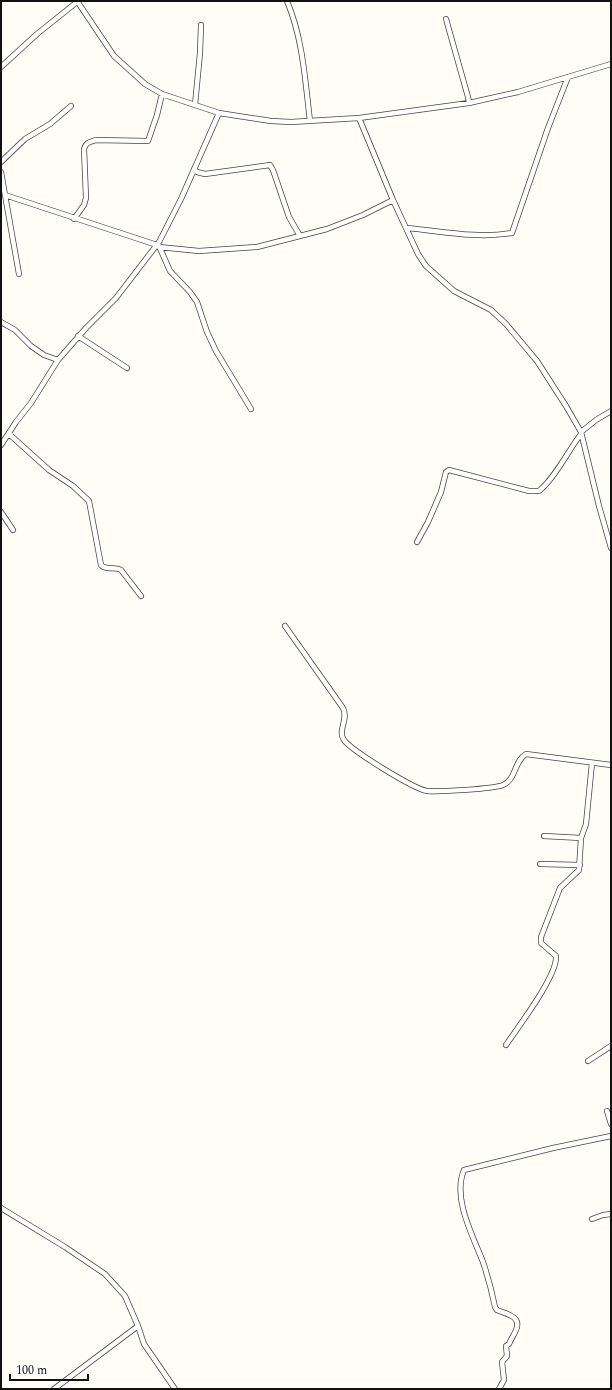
<svg xmlns="http://www.w3.org/2000/svg" width="612" height="1390" font-family="Spectral,serif">
  <style>
    .lines { fill: none; stroke-linecap: round; stroke-linejoin: round }
    .street-casing { stroke: #444; stroke-width: 6 }
    .street { stroke: #fff; stroke-width: 4.5 }
  </style>
  <rect width="100%" height="100%" fill="#fffdf5"/>
  <g class="lines">
    <defs>
      <path id="street" d="M 77,1 L 114,56 L 145,84 L 162,94 L 219,113 L 271,121 L 291,122 L 359,118 L 393,200 L 418,254 L 426,266 L 454,291 L 491,310 L 506,324 L 537,361 L 566,406 L 581,432 L 599,506 L 611,548
        M 287,1 C 303,39 305,80 310,121
        M 446,19 L 468,97 L 469,103
        M 1,67 L 37,34 L 77,2
        M 195,105 L 200,53 L 201,25
        M 359,118 L 469,103 L 518,92 L 611,64
        M 1,162 L 25,139 L 50,124 L 71,106
        M 194,169 L 197,172 L 205,174 L 270,165 L 273,170 L 289,217 L 300,236
        M 1,172 L 5,195 L 157,245
        M 5,195 L 19,274
        M 74,219 L 84,205 L 86,198 L 84,149 C 86,142 90,142 96,140 L 148,141 L 157,115 L 162,94
        M 407,228 C 441,231 477,239 512,233 L 548,128 L 568,77
        M 159,246 L 170,271 L 190,292 L 197,302 L 207,332 L 216,351 L 251,409
        M 159,247 L 199,251 L 257,247 L 327,229 L 363,215 L 393,200
        M 1,322 L 15,330 L 31,346 L 44,355 L 58,360
        M 78,336 L 127,368
        M 581,432 L 596,420 L 611,411
        M 9,434 L 49,470 L 73,486 L 89,501 L 101,565 C 106,571 114,566 121,570 L 141,596
        M 1,445 L 16,422 L 31,403 L 58,360 L 86,328 L 116,298 L 159,242 L 181,199 L 219,113
        M 1,512 L 13,530
        M 417,542 L 428,522 L 441,492 L 446,472 L 449,470 L 529,491 L 539,491 C 555,478 568,451 581,434
        M 285,626 L 343,708 C 349,720 337,730 344,740 C 352,751 414,789 427,791 C 439,792 493,789 503,785 C 516,780 514,761 526,754 L 611,765
        M 544,836 L 581,838
        M 540,864 L 580,865
        M 506,1045 C 518,1027 558,975 556,956 L 541,943 L 541,937 L 560,888 L 579,870 L 581,838 L 586,824 L 592,763
        M 588,1061 L 611,1046
        M 607,1111 L 611,1124
        M 1,1208 L 65,1247 L 105,1274 L 125,1296 L 138,1326 L 144,1344 L 175,1389
        M 592,1219 L 603,1215 L 611,1214
        M 54,1389 L 138,1326
        M 499,1389 L 504,1380 L 502,1362 L 507,1356 L 506,1346 L 509,1344 C 511,1339 514,1335 516,1330 C 522,1316 506,1314 497,1310 L 495,1307 C 492,1292 488,1277 483,1262 C 473,1236 452,1198 464,1170 L 553,1148 L 611,1136"/>
    </defs>
    <!-- street casing -->
    <use href="#street" class="street-casing"/>
    <!-- street -->
    <use href="#street" class="street"/>
  </g>
  <!-- border -->
  <rect width="612" height="1390" fill="none" stroke="#111111" stroke-width="4"/>
  <!-- scale -->
  <path d="M10 1374v6h78v-6" fill="none" stroke="#111111" stroke-width="2"/>
  <text x="16" y="1374" font-size="12" fill="#111111" stroke="#ffffff" stroke-width="3" paint-order="stroke">100 m</text>
</svg>
